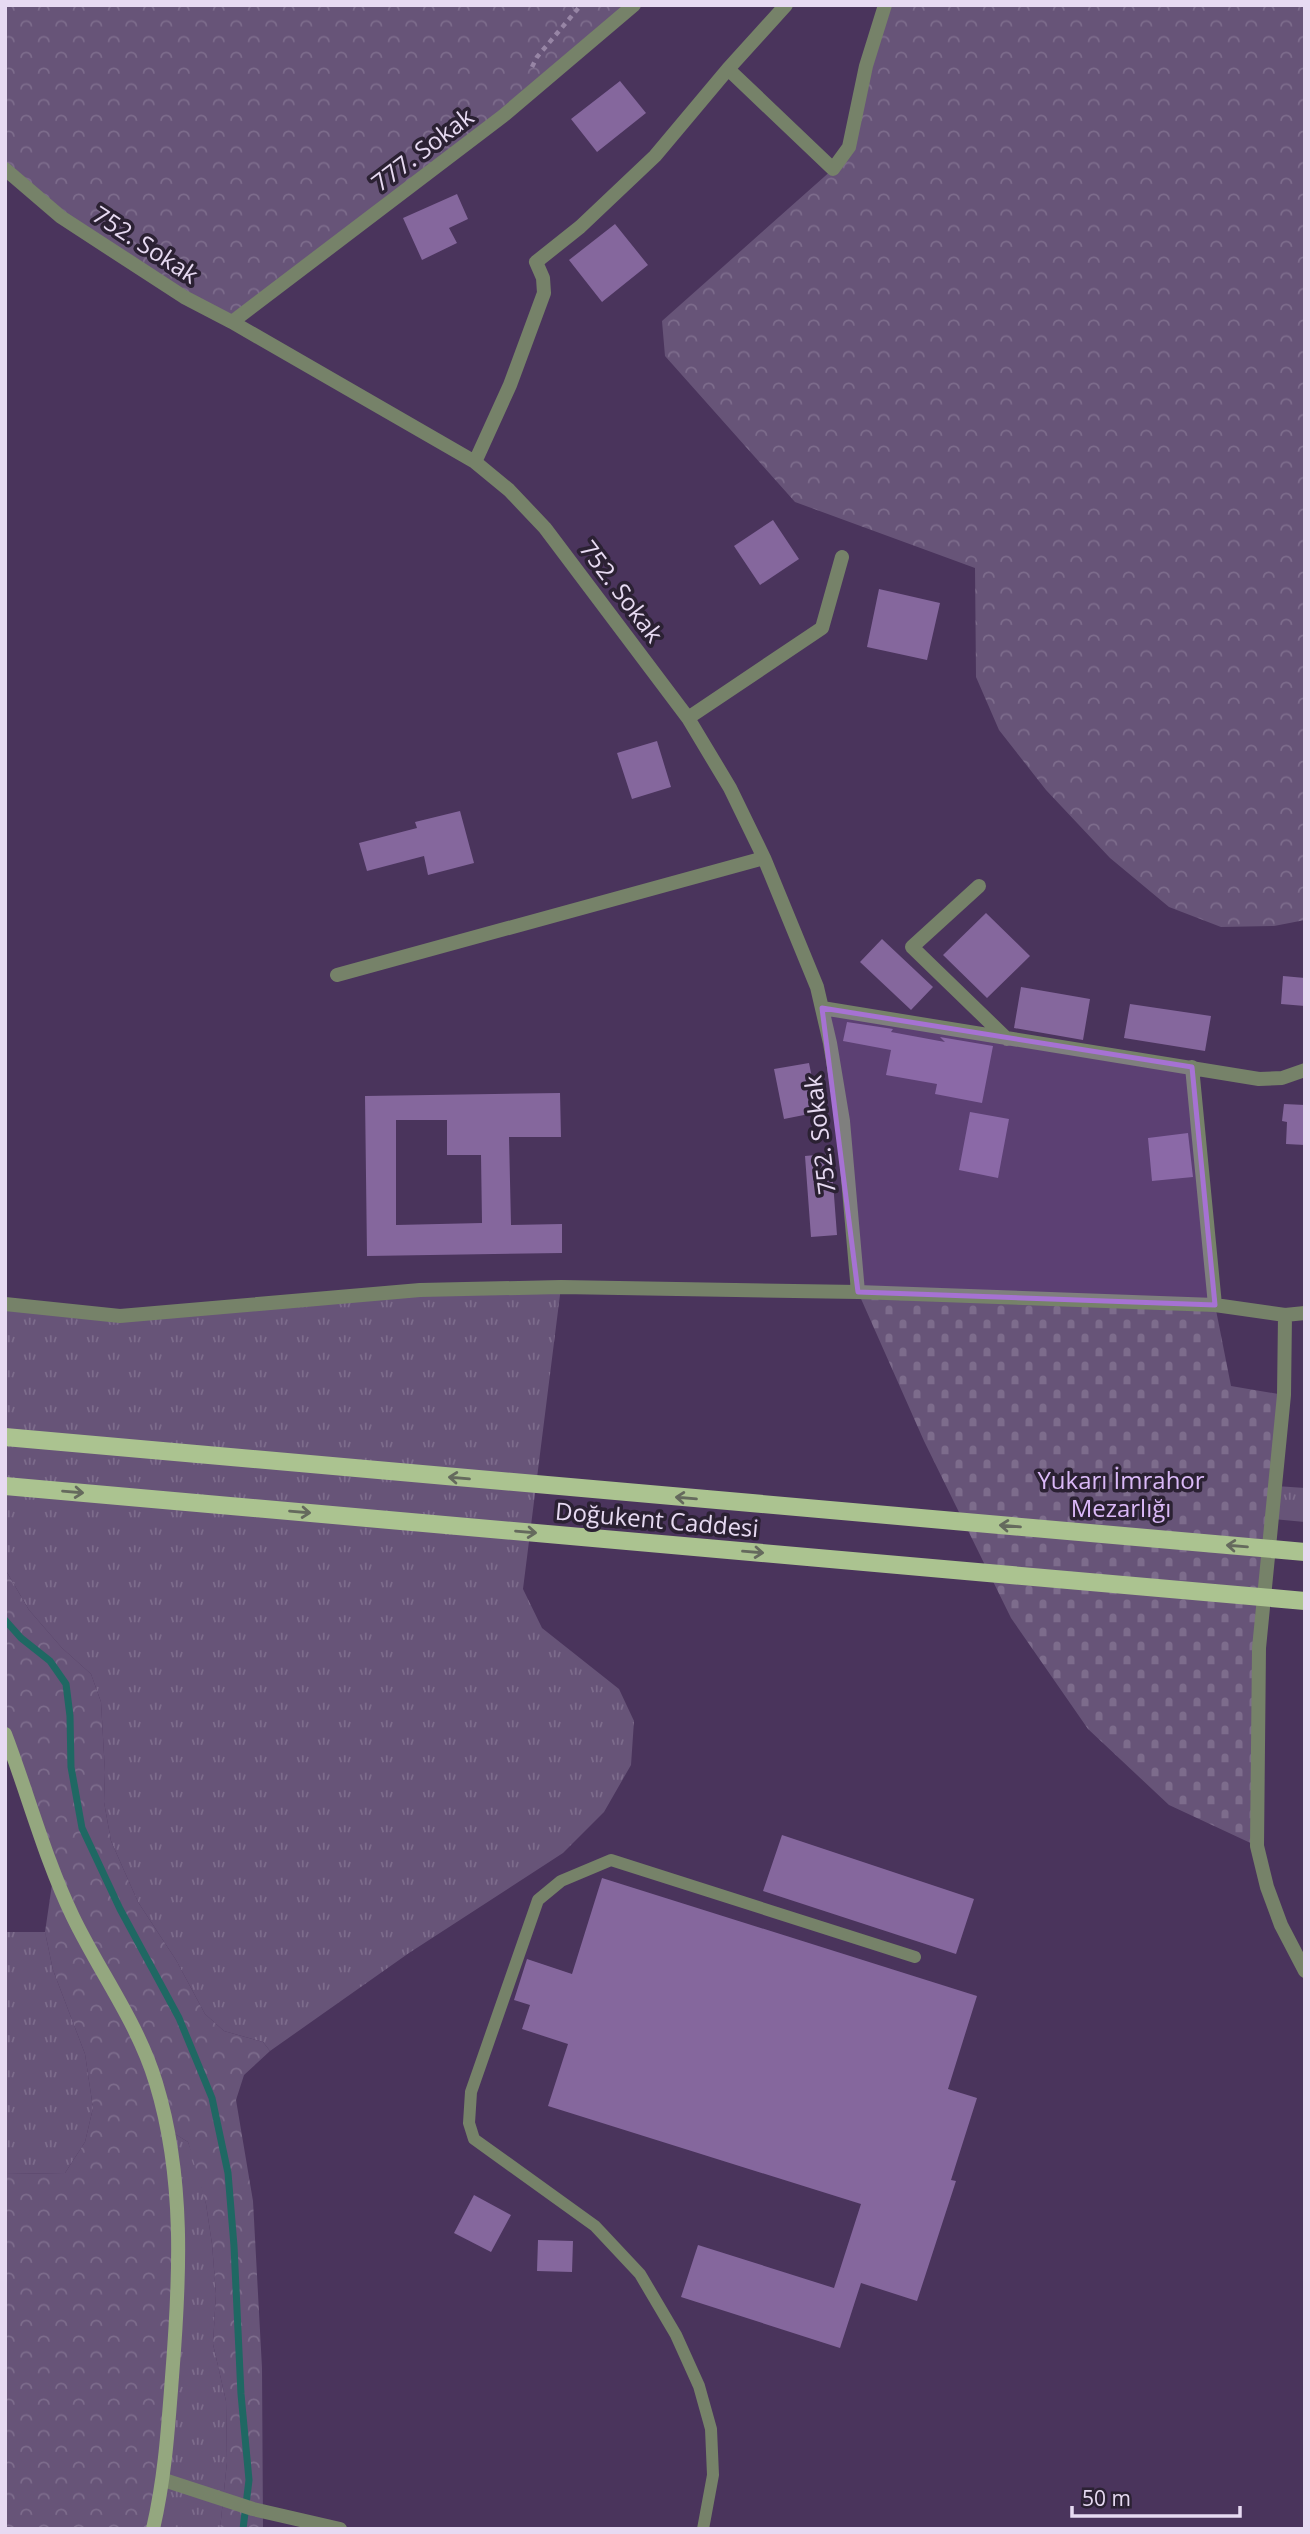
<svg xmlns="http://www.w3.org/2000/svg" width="1310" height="2534" font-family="'Open Sans',sans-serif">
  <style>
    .grass { fill: url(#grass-tufts) }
    .forest { fill: url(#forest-crowns) }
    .cemetery { fill: url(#cemetery-stones) }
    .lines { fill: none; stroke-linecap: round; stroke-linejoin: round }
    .stream { stroke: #1f6863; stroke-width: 7 }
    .building { fill: #85679d; fill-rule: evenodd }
    .path { stroke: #9785a5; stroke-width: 4.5; stroke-dasharray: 5 5; stroke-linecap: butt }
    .lane { stroke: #768269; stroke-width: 12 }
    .street { stroke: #768269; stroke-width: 14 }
    .secondary { stroke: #94a77f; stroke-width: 14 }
    .primary-bridge { stroke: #abc390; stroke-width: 18 }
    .oneway { stroke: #656a5d }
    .marked { fill: #a672d3; fill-opacity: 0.2; stroke: #a672d3; stroke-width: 5; stroke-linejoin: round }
    .labels { text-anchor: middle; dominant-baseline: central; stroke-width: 7; stroke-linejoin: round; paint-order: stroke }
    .street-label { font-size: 24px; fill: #e7daf2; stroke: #2b2133 }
    .park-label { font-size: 24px; fill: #dbb9f8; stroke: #2b2133 }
  </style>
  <defs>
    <pattern id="grass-tufts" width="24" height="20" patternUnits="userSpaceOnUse" patternTransform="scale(1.75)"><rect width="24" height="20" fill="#675478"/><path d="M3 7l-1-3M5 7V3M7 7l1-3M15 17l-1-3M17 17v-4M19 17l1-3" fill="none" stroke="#7d6c8c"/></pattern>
    <pattern id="forest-crowns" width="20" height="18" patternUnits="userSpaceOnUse" patternTransform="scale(1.75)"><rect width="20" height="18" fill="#675478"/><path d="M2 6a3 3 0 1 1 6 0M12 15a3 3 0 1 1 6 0" fill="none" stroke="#7d6c8c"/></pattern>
    <pattern id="cemetery-stones" width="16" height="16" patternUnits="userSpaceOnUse" patternTransform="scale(1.75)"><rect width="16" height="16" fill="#675478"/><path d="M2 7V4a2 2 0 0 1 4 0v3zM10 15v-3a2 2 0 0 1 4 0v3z" fill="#7d6c8c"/></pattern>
  </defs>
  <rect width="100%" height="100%" fill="#4a345c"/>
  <!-- grass -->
  <path class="grass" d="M 561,1287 L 523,1589 L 542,1628 L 619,1689 L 634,1721 L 631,1765 L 604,1812 L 563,1853 L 409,1953 L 270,2051 L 263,2042 L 224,2031 L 205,2014 L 176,1960 L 138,1902 L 111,1841 L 104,1802 L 105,1772 L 101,1702 L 91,1674 L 62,1648 L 29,1610 L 5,1569 L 5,1304 L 120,1316 Z
    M 1276,1486 L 1305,1488 L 1305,1522 L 1273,1519 Z
    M 5,1932 L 45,1932 L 53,1970 L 85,2054 L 93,2108 L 85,2142 L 65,2173 L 5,2174 Z
    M 167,2129 L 188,2142 L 196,2164 L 206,2204 L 212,2244 L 216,2294 L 213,2344 L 226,2401 L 227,2462 L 220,2529 L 153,2529 Z"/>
  <!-- forest -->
  <path class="forest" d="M 5,5 L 634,5 L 503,116 L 229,316 L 184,297 L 5,169 Z
    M 885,5 L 1305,5 L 1305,920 L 1274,926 L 1221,927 L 1169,907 L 1110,858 L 1046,790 L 999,730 L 976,677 L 975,568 L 795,502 L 665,356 L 662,321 L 833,169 L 849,147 Z
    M 5,1569 L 29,1610 L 62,1648 L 91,1674 L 101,1702 L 105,1772 L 104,1802 L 111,1841 L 138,1902 L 176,1960 L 205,2014 L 224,2031 L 263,2042 L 270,2051 L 244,2075 L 236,2100 L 253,2201 L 262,2368 L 263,2529 L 220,2529 L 227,2462 L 226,2401 L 213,2344 L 216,2294 L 212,2244 L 206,2204 L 188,2142 L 167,2129 L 180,2246 L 153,2529 L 5,2529 L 5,2174 L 65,2173 L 85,2142 L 93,2108 L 85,2054 L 53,1970 L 45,1932 L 54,1871 L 5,1734 Z"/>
  <!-- cemetery -->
  <path class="cemetery" d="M 858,1292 L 1215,1305 L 1231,1386 L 1284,1395 L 1259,1648 L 1257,1846 L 1169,1805 L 1088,1729 L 1011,1618 L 924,1441 Z"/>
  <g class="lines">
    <!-- stream -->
    <path class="stream" d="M 5,1620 L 21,1638 L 50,1661 L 66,1684 L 70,1716 L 71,1767 L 82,1828 L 120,1909 L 179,2018 L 212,2098 L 228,2173 L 234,2246 L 241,2394 L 249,2480 L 243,2529"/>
  </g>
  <!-- building -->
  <path class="building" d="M 620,81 L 646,113 L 597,152 L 571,119 Z
    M 457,194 L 468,219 L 449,228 L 457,243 L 422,260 L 403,218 Z
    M 615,224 L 648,265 L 602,302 L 569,260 Z
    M 773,520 L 799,559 L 760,585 L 734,546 Z
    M 879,589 L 940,603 L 927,660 L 867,647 Z
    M 657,741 L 671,787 L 632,799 L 617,753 Z
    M 460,811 L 474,863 L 428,875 L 424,856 L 367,871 L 359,843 L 417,828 L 415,822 Z
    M 986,913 L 1030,956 L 987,998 L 943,955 Z
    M 882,939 L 933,987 L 911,1010 L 860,962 Z
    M 1283,976 L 1305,978 L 1305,1006 L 1281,1004 Z
    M 1021,987 L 1090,999 L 1083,1040 L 1014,1028 Z
    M 1130,1004 L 1211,1016 L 1205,1051 L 1124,1038 Z
    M 847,1022 L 893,1029 L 891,1032 L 945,1042 L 940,1037 L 993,1046 L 982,1103 L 935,1094 L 937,1084 L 886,1075 L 891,1050 L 843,1041 Z
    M 809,1063 L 819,1112 L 784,1119 L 774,1069 Z
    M 560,1093 L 561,1137 L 509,1137 L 511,1225 L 562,1224 L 562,1253 L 367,1256 L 365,1096 ZM 396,1120 L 447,1120 L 447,1155 L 481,1155 L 482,1223 L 396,1225 Z
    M 1284,1104 L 1305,1105 L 1305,1145 L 1286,1144 L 1287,1122 L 1282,1121 Z
    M 970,1112 L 1009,1119 L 998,1178 L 959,1170 Z
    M 1188,1133 L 1193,1177 L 1152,1181 L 1148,1138 Z
    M 827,1154 L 829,1169 L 832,1169 L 837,1235 L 811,1237 L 805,1156 Z
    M 782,1835 L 974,1899 L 956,1954 L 763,1891 Z
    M 602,1878 L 977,1996 L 948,2089 L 977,2098 L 951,2180 L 956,2181 L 917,2301 L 861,2283 L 840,2348 L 681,2297 L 698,2245 L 834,2288 L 861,2204 L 548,2106 L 568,2044 L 522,2029 L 530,2005 L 514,2000 L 527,1959 L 572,1974 Z
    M 474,2195 L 511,2215 L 491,2252 L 454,2233 Z
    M 538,2240 L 573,2241 L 572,2272 L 537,2271 Z"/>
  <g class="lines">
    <!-- path -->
    <path class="path" d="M 532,67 L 537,57 L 581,5"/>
    <!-- lane -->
    <path class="lane" d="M 703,2529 L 713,2475 L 711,2429 L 699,2386 L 676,2335 L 640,2274 L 595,2226 L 474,2139 L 469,2123 L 471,2092 L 538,1900 L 561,1881 L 611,1860 L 915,1957"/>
    <!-- street -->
    <path class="street" d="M 728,69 L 833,169 L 849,147 L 866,66 L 885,5
      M 5,169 L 61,217 L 184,297 L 232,322 L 475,462 L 509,490 L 545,528 L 688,718 L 730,788 L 764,858 L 817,987 L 830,1043 L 843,1121 L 858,1292
      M 232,322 L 503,116 L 634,5
      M 475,462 L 510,385 L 544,293 L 543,278 L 536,262 L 580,227 L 655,156 L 728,69 L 786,5
      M 688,718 L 822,628 L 842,557
      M 979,886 L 912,947 L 1007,1039
      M 337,975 L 764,858
      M 822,1008 L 1259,1079 L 1282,1078 L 1305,1070
      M 1192,1067 L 1215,1305
      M 5,1304 L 120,1316 L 420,1290 L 561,1287 L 858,1292 L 1215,1305 L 1285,1315 L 1305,1313
      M 1285,1315 L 1284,1395 L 1259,1648 L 1257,1846 L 1267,1887 L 1281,1925 L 1305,1971
      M 164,2480 L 253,2509 L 340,2529"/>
    <!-- secondary -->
    <path class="secondary" d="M 5,1734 C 28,1794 45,1859 73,1917 C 100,1973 138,2023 156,2083 C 185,2178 180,2278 172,2377 C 168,2429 165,2477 153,2529"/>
    <!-- primary-bridge -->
    <path class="primary-bridge" d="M 5,1437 L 1305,1552
      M 5,1486 L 1305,1601"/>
  </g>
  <!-- one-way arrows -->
  <defs><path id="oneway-shaft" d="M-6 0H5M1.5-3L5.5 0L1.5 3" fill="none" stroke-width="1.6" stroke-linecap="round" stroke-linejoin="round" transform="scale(1.75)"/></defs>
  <g class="oneway">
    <use href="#oneway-shaft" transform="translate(459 1478) rotate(-175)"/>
    <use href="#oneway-shaft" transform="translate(73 1492) rotate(5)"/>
    <use href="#oneway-shaft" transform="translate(686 1498) rotate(-175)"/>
    <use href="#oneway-shaft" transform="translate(300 1512) rotate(5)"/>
    <use href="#oneway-shaft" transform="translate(1010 1526) rotate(-175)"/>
    <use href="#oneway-shaft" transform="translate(526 1532) rotate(5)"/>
    <use href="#oneway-shaft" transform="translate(1237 1546) rotate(-175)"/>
    <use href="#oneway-shaft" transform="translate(753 1552) rotate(5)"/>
  </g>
  <!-- marked area -->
  <path class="marked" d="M 822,1008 L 1192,1067 L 1215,1305 L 858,1292 Z"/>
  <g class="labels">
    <!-- street labels -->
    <g class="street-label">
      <text transform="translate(422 149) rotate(-37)">777. Sokak</text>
      <text transform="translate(146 244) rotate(33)">752. Sokak</text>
      <text transform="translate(622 591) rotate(53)">752. Sokak</text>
      <text transform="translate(819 1135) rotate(-97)">752. Sokak</text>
      <text transform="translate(657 1519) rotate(5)">Doğukent Caddesi</text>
    </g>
    <!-- park labels -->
    <g class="park-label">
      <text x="1121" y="1479">Yukarı İmrahor<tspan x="1121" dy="28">Mezarlığı</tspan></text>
    </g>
  </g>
  <!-- border -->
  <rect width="1310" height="2534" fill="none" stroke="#e7daf2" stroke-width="14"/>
  <!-- scale -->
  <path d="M1072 2506v10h168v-10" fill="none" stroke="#e7daf2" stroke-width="3.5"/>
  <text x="1082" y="2506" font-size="21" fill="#e7daf2" stroke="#2b2133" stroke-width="5" paint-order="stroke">50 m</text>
</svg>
